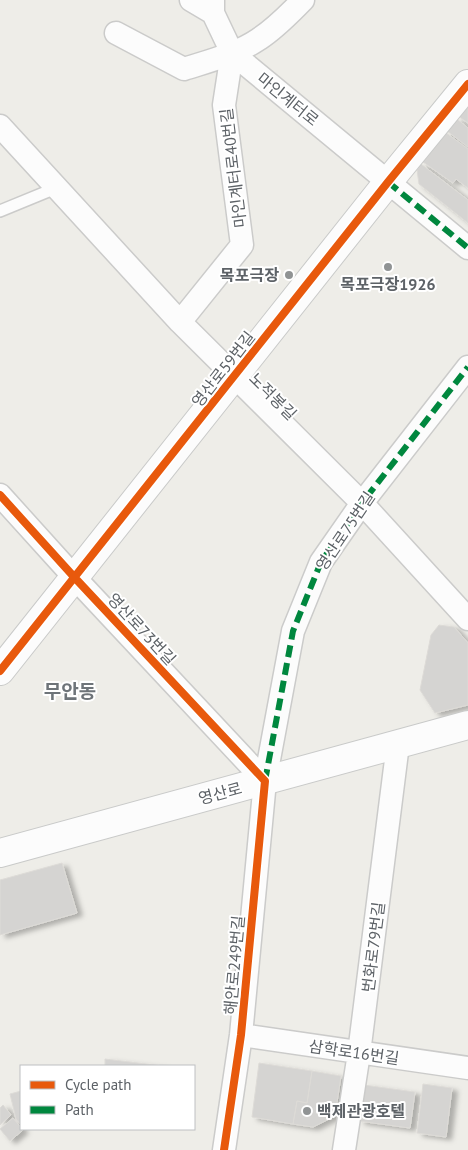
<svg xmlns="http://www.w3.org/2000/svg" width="468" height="1150" font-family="'PT Sans','Noto Sans KR',sans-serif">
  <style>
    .building { fill: #d5d4d2; stroke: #dddbd7; filter: url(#shadow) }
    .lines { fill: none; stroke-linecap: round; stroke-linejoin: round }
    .lane-casing { stroke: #cbcbca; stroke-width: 14 }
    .street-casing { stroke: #cbcbca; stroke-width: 25 }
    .secondary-casing { stroke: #c9cac9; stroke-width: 30 }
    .lane { stroke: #fcfcfc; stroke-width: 11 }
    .street { stroke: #fcfcfc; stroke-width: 22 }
    .secondary { stroke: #fcfcfc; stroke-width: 28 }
    .quiet { stroke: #00873e; stroke-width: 6; stroke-dasharray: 12 6; stroke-linecap: butt }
    .cycleway-casing { stroke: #fff; stroke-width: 11 }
    .cycleway { stroke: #e8590c; stroke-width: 8 }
    .poi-dot { fill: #909394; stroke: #fff; stroke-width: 2 }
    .labels { text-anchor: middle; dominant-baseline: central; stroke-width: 4; stroke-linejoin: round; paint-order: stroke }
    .street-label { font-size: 16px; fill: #5d6267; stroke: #fff }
    .poi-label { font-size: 16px; font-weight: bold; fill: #5d6267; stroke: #fff; text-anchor: end }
    .quarter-label { font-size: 19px; font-weight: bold; fill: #6e7479; stroke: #fff }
  </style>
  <defs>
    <filter id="shadow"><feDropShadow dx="5.5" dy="3" stdDeviation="2.5" flood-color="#0004"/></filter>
  </defs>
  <rect width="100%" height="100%" fill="#eeede8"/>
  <!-- building -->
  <path class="building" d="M 468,103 L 468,123 L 458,116 Z
    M 457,119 L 468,128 L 468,147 L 447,131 Z
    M 445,132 L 468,149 L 468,188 L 456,179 L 453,183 L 423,162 Z
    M 421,164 L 468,200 L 468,223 L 419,184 L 417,170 Z
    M 439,625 L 454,627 L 468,643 L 468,705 L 435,713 L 420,690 L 431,635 Z
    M 62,863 L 77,913 L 0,935 L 0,880 Z
    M 105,1059 L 163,1066 L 105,1066 Z
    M 259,1063 L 312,1071 L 307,1103 L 297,1101 L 293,1124 L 252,1117 Z
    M 312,1071 L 341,1076 L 335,1116 L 313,1127 L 293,1124 L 297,1101 L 307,1103 Z
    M 423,1084 L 452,1088 L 446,1137 L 417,1133 Z
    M 364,1085 L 415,1092 L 410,1128 L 359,1121 Z
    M 21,1091 L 21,1125 L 16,1119 L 10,1094 Z
    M 3,1105 L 11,1115 L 0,1125 L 0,1108 Z
    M 13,1118 L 23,1130 L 10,1141 L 0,1129 Z"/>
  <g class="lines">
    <defs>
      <path id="lane" d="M 0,211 L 56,188"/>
      <path id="street" d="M 191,0 L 213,13
        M 213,0 L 213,13 L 232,53 L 468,248
        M 116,33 L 184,69 C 209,61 237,54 259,39 C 276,28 289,14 303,0
        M 0,126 L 180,322 L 362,503 L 468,619
        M 180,322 L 242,245 L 224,105 L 232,53
        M 0,495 L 75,578 L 265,781
        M 241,1035 L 468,1068
        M 224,1150 L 241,1035 L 265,781 L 293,631 L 321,562 L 362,503 L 468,367
        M 344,1150 L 359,1053 L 398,744"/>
      <path id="secondary" d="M 0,671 L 388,182 L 468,84
        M 0,853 L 468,725"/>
    </defs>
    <!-- lane casing -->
    <use href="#lane" class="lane-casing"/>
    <!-- street casing -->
    <use href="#street" class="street-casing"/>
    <!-- secondary casing -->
    <use href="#secondary" class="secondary-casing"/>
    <!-- lane -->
    <use href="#lane" class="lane"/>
    <!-- street -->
    <use href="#street" class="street"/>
    <!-- secondary -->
    <use href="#secondary" class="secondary"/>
    <!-- quiet -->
    <path class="quiet" d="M 388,182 L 468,248
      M 265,781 L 293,631 L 321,562 L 362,503 L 468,367"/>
    <defs>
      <path id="cycleway" d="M 0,495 L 75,578 L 265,781 L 241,1035 L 224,1150
        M 0,671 L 388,182 L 468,84"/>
    </defs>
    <!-- cycleway casing -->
    <use href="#cycleway" class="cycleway-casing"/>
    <!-- cycleway -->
    <use href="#cycleway" class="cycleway"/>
  </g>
  <!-- markers -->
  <g class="poi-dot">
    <circle cx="388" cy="267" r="5"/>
    <circle cx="289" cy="275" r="5"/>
    <circle cx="307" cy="1111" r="5"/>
  </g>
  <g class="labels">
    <!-- street labels -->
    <g class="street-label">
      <text transform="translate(288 99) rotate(39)">마인계터로</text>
      <text transform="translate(233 168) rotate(-97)">마인계터로40번길</text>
      <text transform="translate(223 369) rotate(-52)">영산로59번길</text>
      <text transform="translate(273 396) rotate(45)">노적봉길</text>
      <text transform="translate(345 531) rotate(-56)">영산로75번길</text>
      <text transform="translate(142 629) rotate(47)">영산로73번길</text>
      <text transform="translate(220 793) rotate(-15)">영산로</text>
      <text transform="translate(373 947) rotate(-83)">번화로79번길</text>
      <text transform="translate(234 965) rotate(-85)">해안로249번길</text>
      <text transform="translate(354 1052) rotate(8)">삼학로16번길</text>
    </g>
    <!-- poi labels -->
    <g class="poi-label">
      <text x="279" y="275">목포극장</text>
      <text x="388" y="284" text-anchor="middle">목포극장1926</text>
      <text x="317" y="1111" text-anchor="start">백제관광호텔</text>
    </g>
    <!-- quarter labels -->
    <g class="quarter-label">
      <text x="70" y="691">무안동</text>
    </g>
  </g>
  <!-- legend -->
  <rect x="20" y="1065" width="175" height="65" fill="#ffffff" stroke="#bec0c2"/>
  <rect x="30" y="1081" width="25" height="8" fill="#e8590c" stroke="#bec0c2"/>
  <text x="65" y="1090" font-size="15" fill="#5d6267">Cycle path</text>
  <rect x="30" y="1106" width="25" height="8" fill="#00873e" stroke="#bec0c2"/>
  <text x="65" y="1115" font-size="15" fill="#5d6267">Path</text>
</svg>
